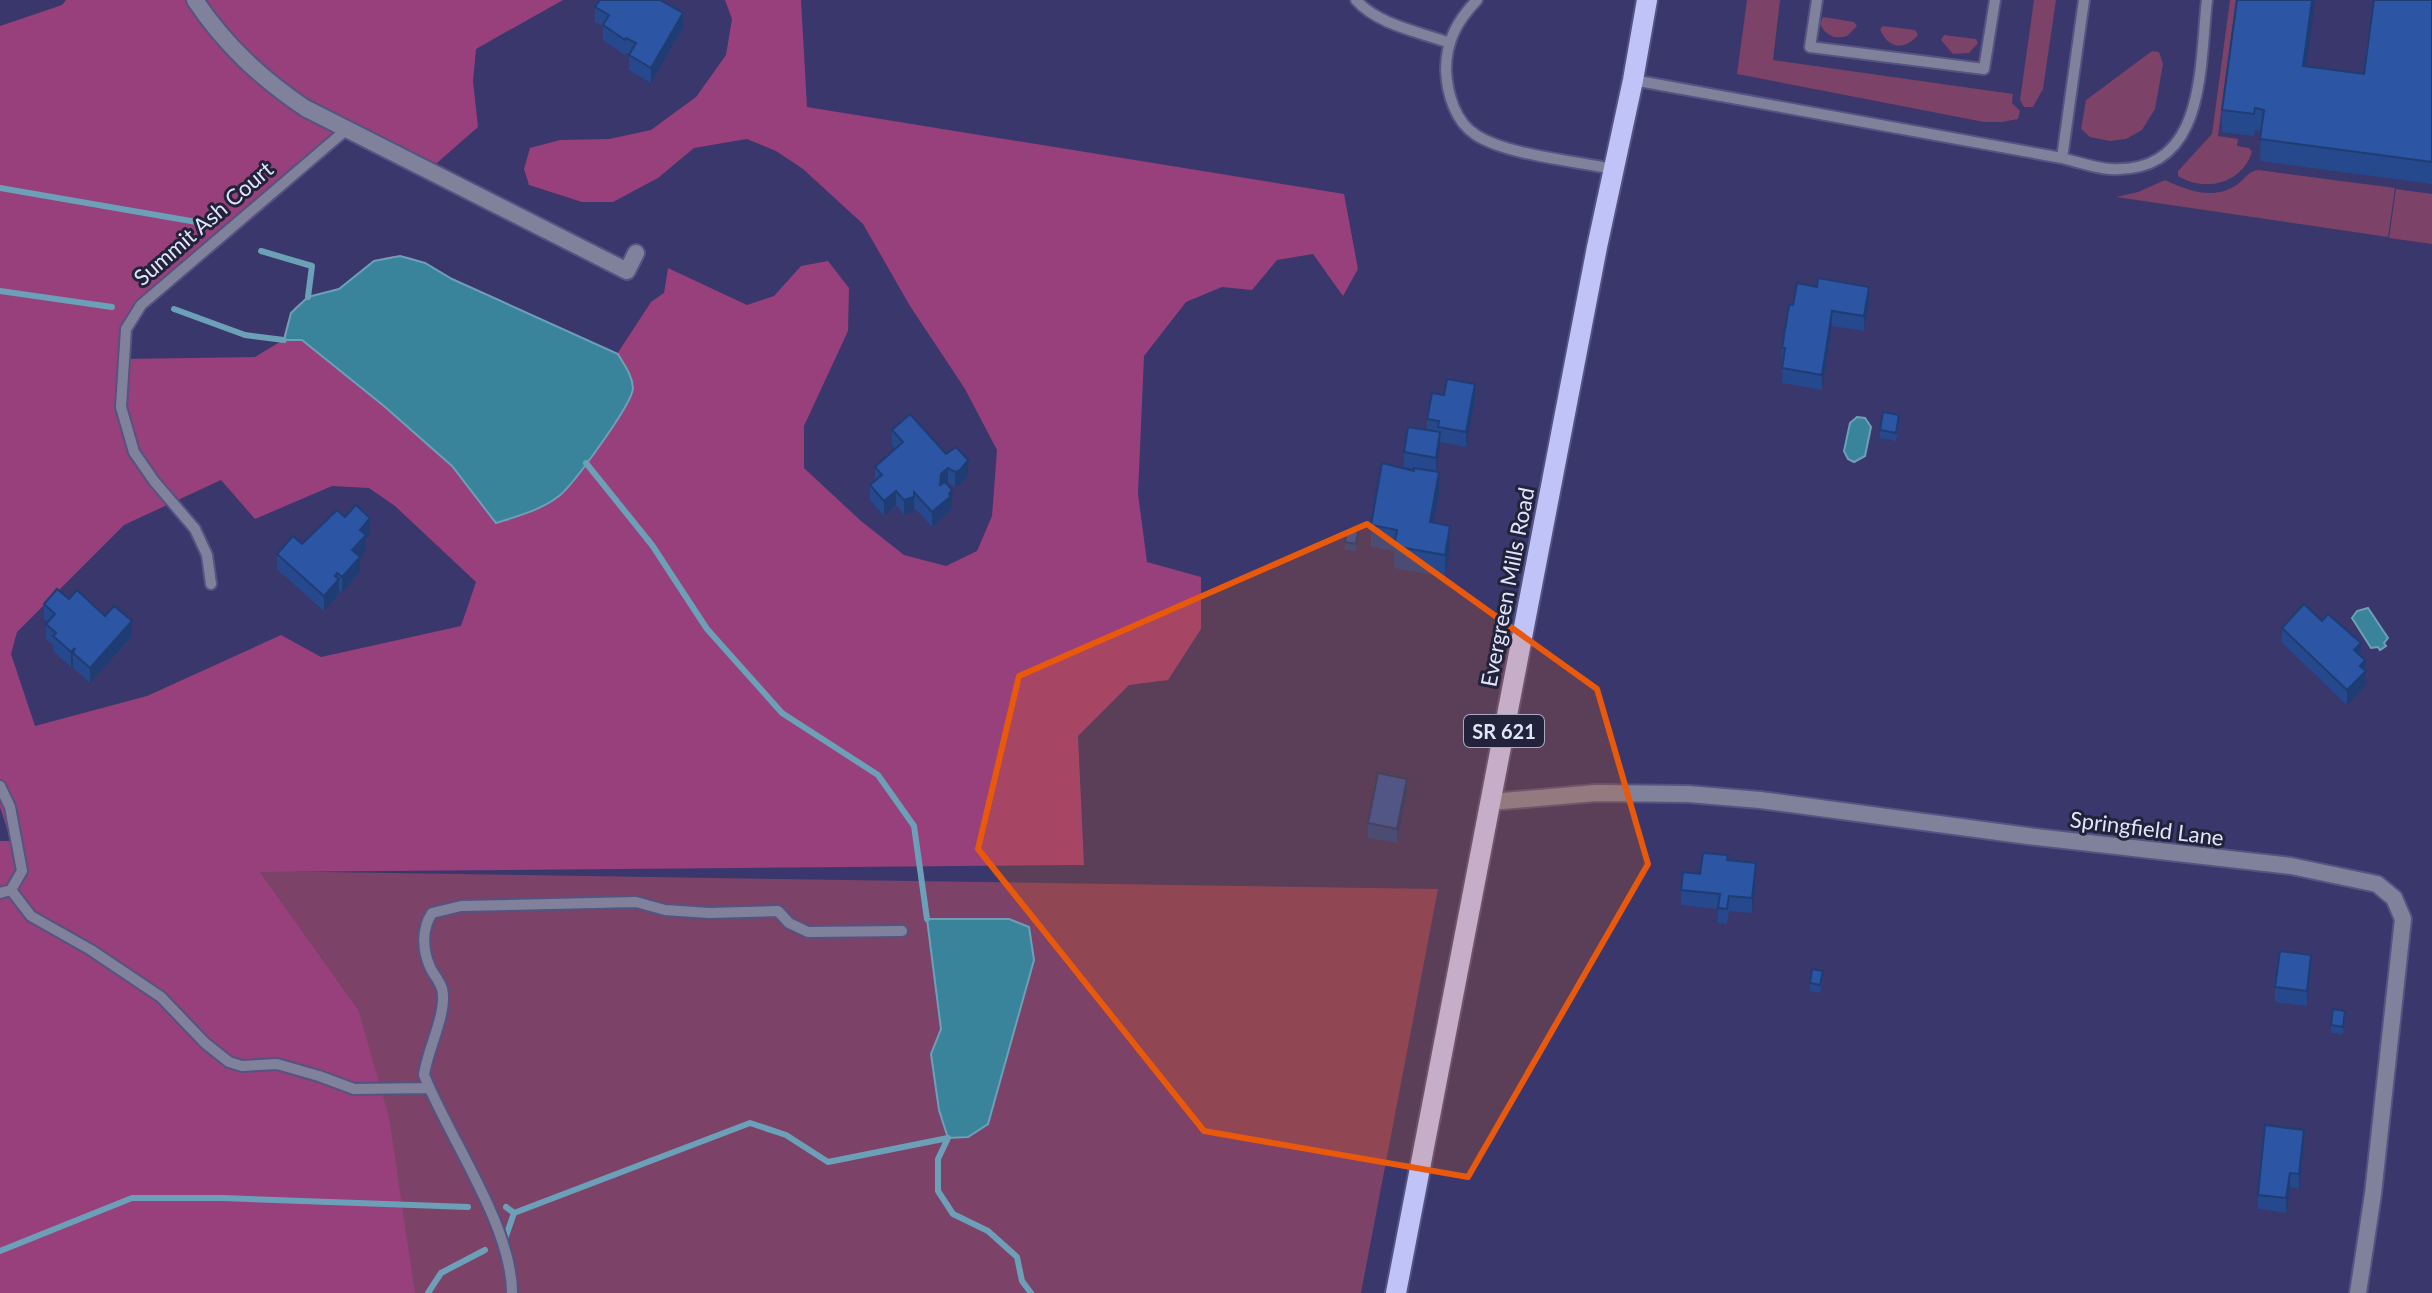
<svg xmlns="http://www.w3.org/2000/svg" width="2432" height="1293" font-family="Lato,sans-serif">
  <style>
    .green { fill: #7c4267 }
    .forest { fill: #97407b; fill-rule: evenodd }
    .water { fill: #39839b; stroke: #6ca0b8; stroke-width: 2 }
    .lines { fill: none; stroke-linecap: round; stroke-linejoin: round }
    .stream { stroke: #6ca0b8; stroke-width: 6 }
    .service-casing { stroke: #545382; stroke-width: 14 }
    .minor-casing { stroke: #545382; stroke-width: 20 }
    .primary-casing { stroke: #545382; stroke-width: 24 }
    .service { stroke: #80829c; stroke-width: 10 }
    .minor { stroke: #80829c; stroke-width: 16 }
    .primary { stroke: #c0c3f8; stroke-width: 20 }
    .wall { fill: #26498d }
    .shaded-wall { fill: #1f3c73 }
    .building { fill: #2c55a4; stroke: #1f3c73; stroke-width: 2 }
    .marked { fill: #e8590c; fill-opacity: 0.2; stroke: #e8590c; stroke-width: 6; stroke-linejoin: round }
    .labels { text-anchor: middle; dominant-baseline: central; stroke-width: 6; stroke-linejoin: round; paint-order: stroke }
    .shield { fill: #22233a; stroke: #a8aac2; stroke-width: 2 }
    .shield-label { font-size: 20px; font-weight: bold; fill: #e2e4fd }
    .street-label { font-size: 22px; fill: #e2e4fd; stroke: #22233a }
  </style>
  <rect width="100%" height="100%" fill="#39376b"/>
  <!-- green -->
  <path class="green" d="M 1747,0 L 1780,0 L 1773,60 L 2013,94 L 2012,103 L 2020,111 L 2018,119 L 2002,122 L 1984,122 L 1737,74 Z
    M 2034,0 L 2056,0 L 2043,89 L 2033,107 L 2024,107 L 2020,100 Z
    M 2230,0 L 2236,0 L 2218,136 L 2238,139 L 2237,146 L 2249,148 L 2252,152 C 2242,183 2206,193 2178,176 L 2178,171 L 2212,134 Z
    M 1823,17 L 1854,22 L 1857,26 L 1847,36 C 1833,40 1826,35 1820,24 Z
    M 1883,26 L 1915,30 L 1918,35 C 1904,51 1888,49 1880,29 Z
    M 1944,35 L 1976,39 L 1978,43 L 1969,53 L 1953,54 L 1941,40 Z
    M 2152,51 L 2159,52 L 2163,64 L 2155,109 L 2142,130 L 2126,139 L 2110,141 L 2090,137 L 2081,129 L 2086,100 Z
    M 2258,170 L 2395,188 L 2388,237 L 2116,197 L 2138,192 L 2165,180 C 2189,191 2214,201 2238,184 C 2245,178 2249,171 2258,170 Z
    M 2396,189 L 2432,194 L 2432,244 L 2389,238 Z
    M 259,871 L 1438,889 L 1361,1293 L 0,1293 L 358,1009 Z"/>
  <!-- forest -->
  <path class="forest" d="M 66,0 L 563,0 L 476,49 L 473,81 L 478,127 L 429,170 L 346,129 L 141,305 L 126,329 L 123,359 L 255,357 L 283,340 C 293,295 300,304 336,290 C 359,281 366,256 399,256 C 420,256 437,272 455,281 C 508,306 564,329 617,354 L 651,302 L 664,293 L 668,268 L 747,305 L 774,296 L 801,266 L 828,261 L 849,288 L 848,331 L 804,426 L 804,468 L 861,521 L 904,555 L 946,566 L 977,551 L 992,516 L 997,450 L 965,389 L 910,306 L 863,224 L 803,169 L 776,151 L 747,139 L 694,148 L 658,178 L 613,202 L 582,202 L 529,185 L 524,169 L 530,148 L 560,140 L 609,139 L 651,130 L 696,97 L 726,55 L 732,19 L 725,0 L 801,0 L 807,107 L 1344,194 L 1358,269 L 1343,296 L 1313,254 L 1277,260 L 1252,290 L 1222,287 L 1186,302 L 1144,356 L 1138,494 L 1147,562 L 1201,577 L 1201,629 L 1168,680 L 1129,685 L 1078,736 L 1084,865 L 260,872 L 358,1009 L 389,1117 L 415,1293 L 0,1293 L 0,841 L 11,841 L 0,807 L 0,26 L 62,5 ZM 221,480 L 255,519 L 332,486 L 369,488 L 395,506 L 476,582 L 461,626 L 321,657 L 281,635 L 147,696 L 35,726 L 11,654 L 17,632 L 124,525 Z"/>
  <!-- water -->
  <path class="water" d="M 400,256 L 425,263 L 452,279 L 618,354 C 624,365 632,374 633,388 C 633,403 573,485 559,496 C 541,510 518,516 496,523 L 452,466 L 384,406 L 302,340 L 284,340 L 291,313 L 308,297 L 339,289 L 374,261 Z
    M 1857,417 L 1865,418 L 1871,427 L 1865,456 L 1854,462 L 1848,459 L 1844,451 L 1850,423 Z
    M 2368,608 L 2388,638 L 2384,643 L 2386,646 L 2380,650 L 2378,647 L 2371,648 L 2352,618 L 2357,611 Z
    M 927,919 L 1009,919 L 1029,927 L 1034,960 L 988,1124 L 968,1137 L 948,1138 L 939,1110 L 931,1054 L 941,1029 Z"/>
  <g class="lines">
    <!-- stream -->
    <path class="stream" d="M 0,188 L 214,225
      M 261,251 L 312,266 L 308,297
      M 0,291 L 112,307
      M 174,309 L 245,335 L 284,340
      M 586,463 L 652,545 L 707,629 L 782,713 L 878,775 L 914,826 L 927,919
      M 948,1138 L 938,1159 L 938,1191 L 953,1214 L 988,1231 L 1017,1257 L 1022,1281 L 1031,1293
      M 506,1207 L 514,1213 L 750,1123 L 786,1135 L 828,1162 L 948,1138
      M 505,1239 L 514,1213
      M 0,1251 L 132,1198 L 222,1198 L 468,1207
      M 428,1293 L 441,1273 L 485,1250"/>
    <defs>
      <path id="service" d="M 1356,0 C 1378,25 1420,32 1450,43
        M 1477,0 C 1457,21 1446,41 1446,70 C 1447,93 1455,122 1476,135 C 1507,155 1575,161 1613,169
        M 1817,0 L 1810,47 L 1984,69 L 1995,0
        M 1633,80 L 2062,158 C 2078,162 2095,168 2110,169 C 2207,174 2199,68 2207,0
        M 2062,158 L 2084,0
        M 211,584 L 207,555 L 195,529 L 154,481 L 134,452 L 121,407 L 126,329 L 141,305 L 347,129
        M 0,786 L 10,807 L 22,871 L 11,890 L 0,893
        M 11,890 L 31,916 L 91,950 L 161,997 L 205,1043 L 229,1062 L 242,1066 L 277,1064 L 319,1076 L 354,1089 L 429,1088
        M 512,1293 C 512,1226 449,1138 424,1075 C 427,1050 448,1012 442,989 C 440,981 433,974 430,967 C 422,949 422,928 432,913 L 461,906 L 636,902 L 665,910 L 709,913 L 778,911 L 789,923 L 808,932 L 902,931"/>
      <path id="minor" d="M 195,0 C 225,45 261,78 305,108 L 627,271 L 636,253
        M 1491,802 L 1596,793 L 1688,794 L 1760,800 L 2028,836 L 2291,866 L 2377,884 L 2394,898 L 2403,919 L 2373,1194 L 2358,1293"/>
      <path id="primary" d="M 1396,1293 L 1597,247 L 1633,80 L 1647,0"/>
    </defs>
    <!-- service casing -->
    <use href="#service" class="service-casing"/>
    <!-- minor casing -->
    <use href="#minor" class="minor-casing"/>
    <!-- primary casing -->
    <use href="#primary" class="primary-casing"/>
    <!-- service -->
    <use href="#service" class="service"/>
    <!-- minor -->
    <use href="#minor" class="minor"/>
    <!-- primary -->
    <use href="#primary" class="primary"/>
  </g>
  <!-- wall -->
  <path class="wall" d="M 2432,0 L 2432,184 L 2260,161 L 2261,131 L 2255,130 L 2254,136 L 2222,132 L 2222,110 L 2306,66 L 2364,74 Z
    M 595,7 L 683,27 L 651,83 L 629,70 L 629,54 L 626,53 L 625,55 L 603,40 L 603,26 L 595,22 Z
    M 1869,302 L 1864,331 L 1832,326 L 1822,390 L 1782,383 L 1783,363 L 1782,363 L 1782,348 L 1789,305 Z
    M 1475,399 L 1466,447 L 1440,442 L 1436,472 L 1439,494 L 1434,523 L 1450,548 L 1445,577 L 1394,568 L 1394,551 L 1371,547 L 1371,525 L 1414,471 L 1414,469 L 1404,467 L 1404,452 L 1427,430 L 1427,419 Z
    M 1899,423 L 1896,441 L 1880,438 L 1880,430 Z
    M 892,430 L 946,454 L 968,475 L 960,485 L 955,487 L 948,482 L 947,484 L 952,505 L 951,507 L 951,510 L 932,527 L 914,507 L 914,512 L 904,515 L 896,505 L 884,516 L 870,500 L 870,485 L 875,482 L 875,467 L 895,449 L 892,445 Z
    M 345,517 L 370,533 L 366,538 L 366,550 L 360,557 L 360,572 L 342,592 L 339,590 L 339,594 L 324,611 L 277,569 L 277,554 L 302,544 Z
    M 1358,538 L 1356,551 L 1345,550 L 1345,542 Z
    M 69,599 L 105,616 L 132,636 L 90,683 L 73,668 L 73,665 L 71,667 L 53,651 L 53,645 L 46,639 L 46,624 L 48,622 L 44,619 L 44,604 Z
    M 2282,628 L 2361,657 L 2365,660 L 2366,685 L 2347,705 L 2282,643 Z
    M 1407,793 L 1397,843 L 1368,838 L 1368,823 Z
    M 1728,860 L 1756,878 L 1752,913 L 1729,911 L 1727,924 L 1718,923 L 1718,909 L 1681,905 L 1681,890 L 1700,874 Z
    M 2311,970 L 2307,1006 L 2275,1002 L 2275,987 Z
    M 1823,978 L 1820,993 L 1810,991 L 1810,983 Z
    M 2345,1018 L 2343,1034 L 2331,1033 L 2331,1025 Z
    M 2304,1145 L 2299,1189 L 2290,1187 L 2286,1213 L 2258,1209 L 2258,1195 Z"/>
  <!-- shaded-wall -->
  <path class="shaded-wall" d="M 2312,0 L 2315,0 L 2303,88 L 2303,66 Z
    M 683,13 L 683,27 L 651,83 L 651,68 Z
    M 1869,287 L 1869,302 L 1864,331 L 1864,316 Z
    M 1832,311 L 1832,326 L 1822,390 L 1822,375 Z
    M 1475,384 L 1475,399 L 1466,447 L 1466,432 Z
    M 1440,432 L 1440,447 L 1436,472 L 1436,458 Z
    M 968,460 L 968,475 L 960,485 L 955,487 L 955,472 Z
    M 948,468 L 948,482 L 941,489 L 941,474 Z
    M 1439,472 L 1439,494 L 1430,544 L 1430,522 Z
    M 952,490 L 952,505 L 951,507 L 951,510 L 932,527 L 932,512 Z
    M 896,491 L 896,505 L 884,516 L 884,501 Z
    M 914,492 L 914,512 L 904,515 L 904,500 Z
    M 370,518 L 370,533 L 366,538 L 366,550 L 360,557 L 360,572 L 342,592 L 342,577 L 360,530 Z
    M 1450,526 L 1450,548 L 1445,577 L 1445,555 Z
    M 337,573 L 337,581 L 339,579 L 339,594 L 324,611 L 324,596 Z
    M 132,621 L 132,636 L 90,683 L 90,668 Z
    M 2361,643 L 2361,657 L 2354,650 Z
    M 75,648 L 73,653 L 73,665 L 71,667 L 71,652 Z
    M 2365,660 L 2366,685 L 2347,705 L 2347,690 L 2360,666 Z
    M 1407,779 L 1407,793 L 1397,843 L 1397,829 Z
    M 1756,863 L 1756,878 L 1752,913 L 1752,898 Z
    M 2311,955 L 2311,970 L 2307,1006 L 2307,991 Z
    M 2304,1130 L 2304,1145 L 2299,1189 L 2299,1174 Z
    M 2290,1173 L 2290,1187 L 2286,1213 L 2286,1198 Z"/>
  <!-- building -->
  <path class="building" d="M 600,0 L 660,0 L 683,13 L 651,68 L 629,55 L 636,43 L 626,38 L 625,40 L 603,25 L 609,15 L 595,7 Z
    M 2237,0 L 2312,0 L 2303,66 L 2364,74 L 2374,0 L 2432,0 L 2432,162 L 2260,139 L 2264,110 L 2255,108 L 2254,114 L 2222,110 Z
    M 1818,278 L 1869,287 L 1864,316 L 1832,311 L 1822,375 L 1782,368 L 1785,348 L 1782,348 L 1789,305 L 1793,305 L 1797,283 L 1817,287 Z
    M 1447,379 L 1475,384 L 1466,432 L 1438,427 L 1439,421 L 1427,419 L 1432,393 L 1444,395 Z
    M 1883,412 L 1899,415 L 1896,433 L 1880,430 Z
    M 910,414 L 946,454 L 956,447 L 968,460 L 960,470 L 955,472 L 948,468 L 941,474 L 940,485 L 945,482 L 952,490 L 949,494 L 951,496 L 932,512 L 914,492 L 914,497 L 904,500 L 896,491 L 884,501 L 870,485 L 882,475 L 875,467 L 903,442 L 892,430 Z
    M 1408,427 L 1440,432 L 1436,458 L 1404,452 Z
    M 1382,463 L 1414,471 L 1414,468 L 1439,472 L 1430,522 L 1450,526 L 1445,555 L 1394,546 L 1397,530 L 1371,525 Z
    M 356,505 L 370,518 L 360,530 L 366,535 L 352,550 L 360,557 L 342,577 L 337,573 L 335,576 L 339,579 L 324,596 L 277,554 L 293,536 L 302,544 L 337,510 L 345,517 Z
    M 1347,529 L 1358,531 L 1356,544 L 1345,542 Z
    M 57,589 L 69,599 L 77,590 L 105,616 L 114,606 L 132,621 L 90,668 L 73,653 L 75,648 L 71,652 L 53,636 L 56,633 L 46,624 L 55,614 L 44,604 Z
    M 2304,604 L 2322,621 L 2328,614 L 2361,643 L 2354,650 L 2365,660 L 2360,666 L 2366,671 L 2347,690 L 2282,628 Z
    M 1378,773 L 1407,779 L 1397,829 L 1368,823 Z
    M 1703,853 L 1728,855 L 1727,860 L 1756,863 L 1752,898 L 1729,896 L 1727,909 L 1718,908 L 1720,894 L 1681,890 L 1683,872 L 1700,874 Z
    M 2280,951 L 2311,955 L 2307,991 L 2275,987 Z
    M 1812,969 L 1823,971 L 1820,985 L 1810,983 Z
    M 2333,1009 L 2345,1011 L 2343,1027 L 2331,1025 Z
    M 2265,1125 L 2304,1130 L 2299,1174 L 2290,1173 L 2286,1198 L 2258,1195 Z"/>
  <!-- marked area -->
  <path class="marked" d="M 1367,524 L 1597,689 L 1648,864 L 1468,1177 L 1204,1131 L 978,849 L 1019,676 Z"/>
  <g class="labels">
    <!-- shield labels -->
    <rect class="shield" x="1464" y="715" width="80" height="32" rx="6"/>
    <g class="shield-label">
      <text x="1504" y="731">SR 621</text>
    </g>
    <!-- street labels -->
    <g class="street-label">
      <text transform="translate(203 223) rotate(-41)">Summit Ash Court</text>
      <text transform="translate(1507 587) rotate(-79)">Evergreen Mills Road</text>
      <text transform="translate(2147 828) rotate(7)">Springfield Lane</text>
    </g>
  </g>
</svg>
